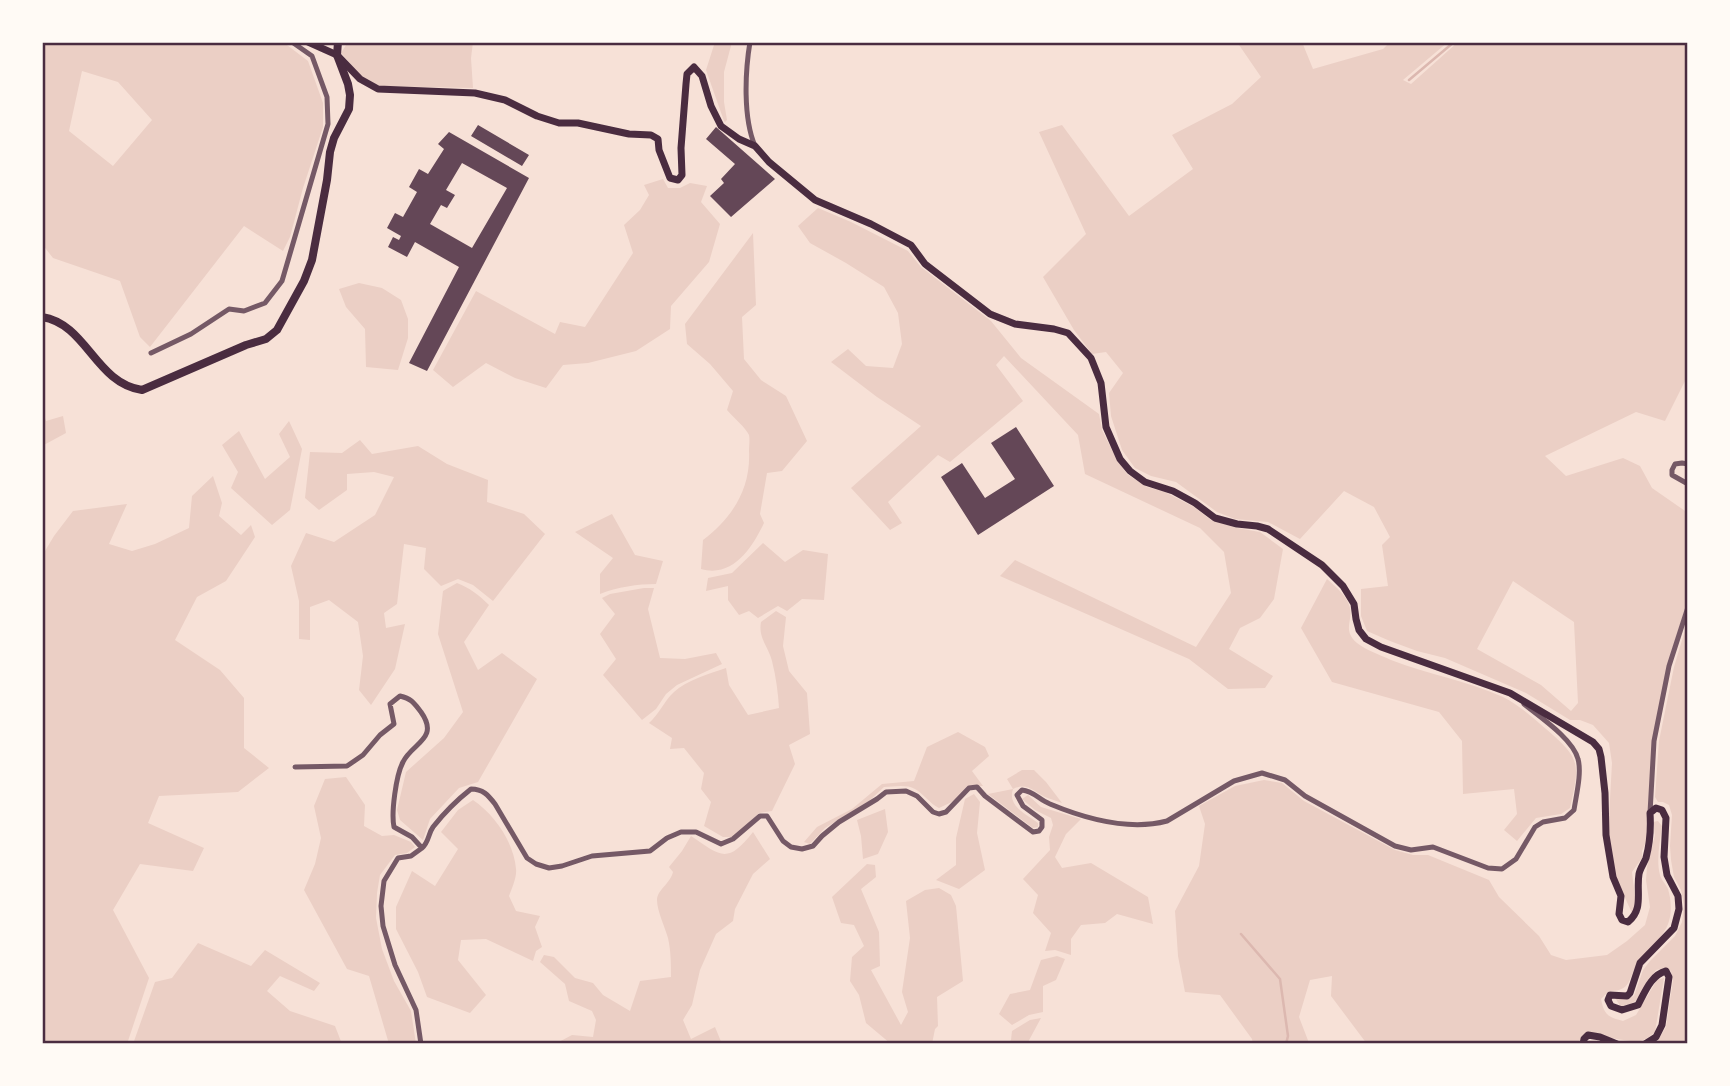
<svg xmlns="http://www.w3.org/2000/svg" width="1730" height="1086" font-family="'Archivo Narrow',sans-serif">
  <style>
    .green { fill: #ebcfc5; fill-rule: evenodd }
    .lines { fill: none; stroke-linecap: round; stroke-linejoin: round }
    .stream { stroke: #dcb8b0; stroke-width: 2.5 }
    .building { fill: #644757; fill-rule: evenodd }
    .minor { stroke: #755966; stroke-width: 5 }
    .secondary { stroke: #4a2c40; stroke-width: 7 }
    .trunk { stroke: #4a2c40; stroke-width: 8 }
    .neatline { fill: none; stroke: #4a2c40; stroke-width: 2.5 }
  </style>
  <rect width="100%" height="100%" fill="#f7e1d7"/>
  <!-- green -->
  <path class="green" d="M 42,42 L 283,42 L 308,61 L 323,103 L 323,127 L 303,188 L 290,237 L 283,251 L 244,226 L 150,347 L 140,337 L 120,281 L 53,258 L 42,244 ZM 82,71 L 118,82 L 152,120 L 113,166 L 69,131 Z
    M 348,42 L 473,42 L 471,58 L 473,88 L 379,86 L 362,77 L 341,53 Z
    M 715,42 L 732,42 L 724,72 L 724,102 L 727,120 L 725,122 L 724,121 L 706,70 Z
    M 1237,42 L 1302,42 L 1313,69 L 1383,49 L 1390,42 L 1448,42 L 1403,80 L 1411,84 L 1458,42 L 1688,42 L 1688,375 L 1665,421 L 1636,412 L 1545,456 L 1566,476 L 1623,458 L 1640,466 L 1652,488 L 1688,513 L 1688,599 L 1667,666 L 1653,742 L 1648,837 L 1642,851 L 1642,858 L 1632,872 L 1636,905 L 1632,913 L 1616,878 L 1608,835 L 1612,763 L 1609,743 L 1593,725 L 1580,720 L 1570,720 L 1526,693 L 1445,658 L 1417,651 L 1390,641 L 1367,631 L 1361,616 L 1361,589 L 1388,586 L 1382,545 L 1390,537 L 1374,507 L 1344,491 L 1300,539 L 1268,522 L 1235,519 L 1217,512 L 1176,482 L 1151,476 L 1135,468 L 1122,450 L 1111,416 L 1109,393 L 1123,373 L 1106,352 L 1092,354 L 1074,330 L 1043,277 L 1086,234 L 1039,132 L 1062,125 L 1129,216 L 1193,169 L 1172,135 L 1232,104 L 1261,77 ZM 1513,581 L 1574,622 L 1578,703 L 1571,711 L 1541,685 L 1477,649 Z
    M 663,179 L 668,188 L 680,188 L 690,183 L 707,186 L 701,202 L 720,224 L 709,262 L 671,306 L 670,329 L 636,351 L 588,363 L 563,365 L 546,388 L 515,378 L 486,363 L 453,387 L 433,370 L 476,291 L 555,334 L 560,322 L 585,327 L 633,253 L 624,225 L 640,210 L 649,195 L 644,185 Z
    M 818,208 L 851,222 L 908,251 L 921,267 L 991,321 L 1021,358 L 1099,414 L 1102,430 L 1117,460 L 1127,474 L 1147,487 L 1165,492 L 1194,507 L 1211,520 L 1237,528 L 1260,532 L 1283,549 L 1274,599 L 1260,618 L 1240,628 L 1229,649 L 1273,676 L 1265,688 L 1228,689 L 1189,659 L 1000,576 L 1015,560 L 1196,647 L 1231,593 L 1224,552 L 1200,528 L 1085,474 L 1078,435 L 1004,356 L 996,365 L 1023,401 L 950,462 L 938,455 L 888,502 L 902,523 L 890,530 L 851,488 L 921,426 L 877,397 L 831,362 L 848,349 L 866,366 L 893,368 L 902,344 L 898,313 L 884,287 L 846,263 L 810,243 L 798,226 Z
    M 753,233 L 756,305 L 742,317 L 744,359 L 761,380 L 786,396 L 807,441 L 782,471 L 767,473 L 760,514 L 764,523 C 752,548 733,578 701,569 L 703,540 C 732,518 751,489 749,451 C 749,447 750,439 749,435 C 746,428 732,416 727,410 L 733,391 L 710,364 L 687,344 L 685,324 Z
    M 359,283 L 382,288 L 401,300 L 408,319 L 408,338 L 398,370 L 366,367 L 365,329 L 346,307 L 339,289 Z
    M 42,409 L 46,421 L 63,416 L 66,433 L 42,446 Z
    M 289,421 L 302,449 L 290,510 L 272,525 L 231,488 L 238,472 L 222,445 L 239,431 L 265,479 L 290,457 L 279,434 Z
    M 360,440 L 372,454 L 418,446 L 447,464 L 488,480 L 487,502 L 524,514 L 545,534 L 493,601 L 473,585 L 458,579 L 441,586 L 424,569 L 426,548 L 404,544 L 397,604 L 384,613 L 386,628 L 405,624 L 395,669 L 371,705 L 359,690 L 363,656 L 358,622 L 329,600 L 310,607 L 310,640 L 299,639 L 299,601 L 291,566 L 306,533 L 334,542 L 375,515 L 394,477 L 374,472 L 347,474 L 347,490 L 319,510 L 305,498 L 310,452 L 342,453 Z
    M 213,476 L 222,503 L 219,516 L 241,535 L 251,525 L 255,537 L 226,581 L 197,597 L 175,640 L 220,670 L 244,698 L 244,748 L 269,768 L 238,792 L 159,796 L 148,823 L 204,848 L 193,871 L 140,864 L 113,910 L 149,978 L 127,1044 L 42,1044 L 42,556 L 54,536 L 73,511 L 127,504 L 109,544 L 132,551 L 155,544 L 189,528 L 192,496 Z
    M 612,514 L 635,555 L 663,561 L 656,584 C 638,584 617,587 600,594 L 600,574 L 613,558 L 575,532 Z
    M 763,543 L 785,562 L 803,550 L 828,554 L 824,600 L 802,599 L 787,611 L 778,606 L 758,618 L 749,611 L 739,615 L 728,600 L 728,586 L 706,591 L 708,578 L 732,573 Z
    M 1327,579 C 1335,586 1348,597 1350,608 C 1353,621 1342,630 1357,643 C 1366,650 1380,655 1391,660 C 1427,674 1468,681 1503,697 C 1519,705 1532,717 1546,729 C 1581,759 1580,763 1570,808 L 1561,814 L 1536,818 L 1517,841 L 1504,830 L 1517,814 L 1514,789 L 1463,794 L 1462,741 L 1439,712 L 1332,682 L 1301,628 Z
    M 457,583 C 470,588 479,595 489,605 L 464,642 L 478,670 L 502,653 L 537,679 L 478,782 L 459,788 L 430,819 L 423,840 L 400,820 L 397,810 L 406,772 L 444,738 L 463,712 L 438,634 L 443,591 Z
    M 644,588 L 654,588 L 648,609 L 660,658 L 685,659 L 716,653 L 722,664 L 677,685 L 666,694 L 656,709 L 642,720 L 603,675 L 616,659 L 600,634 L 615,614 L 602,598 L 610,594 Z
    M 776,611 L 786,617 L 783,646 L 789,671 L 807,693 L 810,734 L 789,745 L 795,764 L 772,811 L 759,813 L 734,837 L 723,837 L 704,826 L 711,802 L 701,789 L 704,773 L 684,748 L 670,749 L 672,738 L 649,723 C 660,713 664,701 674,692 C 687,680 709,674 726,668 L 729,685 L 748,715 L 779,708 C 778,692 776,677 772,661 C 768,646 758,638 761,622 Z
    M 1688,620 L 1688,1044 L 1656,1044 L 1666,1027 L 1673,980 L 1671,971 L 1664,968 L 1656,970 C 1645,985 1641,1006 1620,1006 L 1616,999 L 1626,999 L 1634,996 L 1643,970 L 1650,961 L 1675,936 L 1682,922 L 1684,905 L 1681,890 L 1674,877 L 1671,860 L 1670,846 L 1672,815 L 1669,805 L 1663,802 L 1658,802 L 1655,797 L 1659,741 L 1674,667 Z
    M 958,732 L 985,747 L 989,756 L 972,771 L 983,786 L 967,786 L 954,801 L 939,808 C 929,803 924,794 915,789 C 906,784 893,787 884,787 L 869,801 L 825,828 L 810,844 L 804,842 L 817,827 L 852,809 L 882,784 L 914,781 L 927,747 Z
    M 1022,770 L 1034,770 L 1046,782 L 1062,803 C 1057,801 1050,799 1045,797 C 1033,791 1027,782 1013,789 C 1007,806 1026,814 1038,823 L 1038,827 L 1033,828 L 988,794 L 1013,789 L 1007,779 Z
    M 346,777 L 365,805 L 364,826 L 382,836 L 394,835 L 411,842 L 415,847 L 407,853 L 395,855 L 380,875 L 377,893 L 376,918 L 382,949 L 394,981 L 411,1011 L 416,1044 L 389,1044 L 369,976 L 347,969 L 304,890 L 315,864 L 321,838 L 314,806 L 325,779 Z
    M 1264,780 L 1282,783 L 1304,801 L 1395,850 L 1413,855 L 1428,855 L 1489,880 L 1499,897 L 1539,936 L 1551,955 L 1566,960 L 1607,955 L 1627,941 L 1645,925 L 1650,907 L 1646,880 L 1647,867 L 1655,835 L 1653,822 L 1658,821 L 1662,826 C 1660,841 1656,860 1660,875 C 1661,880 1666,884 1668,889 C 1671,899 1672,911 1669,921 C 1664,939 1646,949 1637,964 C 1628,980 1631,991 1609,991 L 1601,999 C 1604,1015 1608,1017 1623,1021 L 1636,1015 L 1657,980 L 1664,978 L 1655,1032 L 1646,1039 L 1637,1042 L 1610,1038 L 1598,1033 L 1586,1034 L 1576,1044 L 1367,1044 L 1331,996 L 1332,976 L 1310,980 L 1299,1017 L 1309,1043 L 1311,1044 L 1253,1044 L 1252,1039 L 1220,995 L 1185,992 L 1178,956 L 1175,911 L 1199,866 L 1205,824 L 1199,806 L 1235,786 Z
    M 974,794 L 980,802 L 977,833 L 985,870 L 959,889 L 936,880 L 956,865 L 956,838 L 965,799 Z
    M 1028,795 L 1041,807 L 1081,819 L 1066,834 L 1055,857 L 1062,868 L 1091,863 L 1148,897 L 1153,924 L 1117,914 L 1105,923 L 1081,925 L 1071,939 L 1071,955 L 1055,950 L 1045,951 L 1051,933 L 1033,913 L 1038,895 L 1023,879 L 1050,850 L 1049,837 L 1053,825 L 1051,818 L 1035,810 L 1022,799 Z
    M 473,800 C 494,814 514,842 516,869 C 517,877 512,888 509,896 L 516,911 L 540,916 L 535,927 L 542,947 L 536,951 L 533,961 L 486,939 L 461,940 L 458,960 L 486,995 L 470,1013 L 427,997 L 418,972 L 396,929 L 396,907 L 412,871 L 435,886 L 458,849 L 441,832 L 458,810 Z
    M 885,809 L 888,832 L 878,854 L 863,859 L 861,836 L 857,820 Z
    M 753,832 L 770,859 L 753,874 L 735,909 L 733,921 L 716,934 L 700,970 L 692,1005 L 683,1020 L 691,1039 L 715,1027 L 722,1044 L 555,1044 L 572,1035 L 593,1037 L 596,1020 L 592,1011 L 569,1001 L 565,984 L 540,962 L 544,955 L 554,957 L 575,978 L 593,983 L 603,995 L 630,1011 L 640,981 L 671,977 C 671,965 671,951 668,938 C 665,927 657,911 657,900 C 657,890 670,884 673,872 L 669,867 L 682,851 L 691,836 C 721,856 727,865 753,832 Z
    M 867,864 L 875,865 L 876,877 L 861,889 L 879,932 L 880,966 L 871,970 L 901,1025 L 908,1012 L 902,992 L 910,938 L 906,901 L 925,890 L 939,888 L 951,895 L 956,906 L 963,981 L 937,997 L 938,1026 L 935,1029 L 932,1044 L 891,1044 L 866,1023 L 859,995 L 850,981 L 852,957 L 864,946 L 854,925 L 841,923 L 832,897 Z
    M 198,943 L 251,966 L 265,950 L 320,983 L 314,991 L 280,976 L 267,991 L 290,1011 L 335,1026 L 342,1044 L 133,1044 L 155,982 L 172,978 Z
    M 1057,956 L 1065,959 L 1056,980 L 1043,986 L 1043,1012 L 1029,1015 L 1012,1025 L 999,1014 L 1010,994 L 1030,990 L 1041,960 Z
    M 1041,1018 L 1027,1044 L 1007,1044 L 1011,1040 L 1012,1031 L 1030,1020 Z"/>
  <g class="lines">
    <!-- stream -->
    <path class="stream" d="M 1409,80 L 1454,42
      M 1241,934 L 1280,979 L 1288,1036 L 1286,1044"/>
  </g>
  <!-- building -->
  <path class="building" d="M 478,125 L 529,155 L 522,166 L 471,136 Z
    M 716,127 L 775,179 L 731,217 L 710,196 L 724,183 L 721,179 L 735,164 L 706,139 Z
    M 449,132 L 529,178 L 427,371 L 409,363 L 459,267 L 415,242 L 407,257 L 388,247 L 393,237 L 399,240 L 401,236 L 387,228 L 395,213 L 403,217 L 417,192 L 409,187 L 419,169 L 428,174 L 444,149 L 438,144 ZM 462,163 L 507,188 L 472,248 L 430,224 L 441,205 L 447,208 L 455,195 L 446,190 Z
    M 1016,427 L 1054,486 L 978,535 L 941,477 L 962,463 L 985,498 L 1015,479 L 991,443 Z"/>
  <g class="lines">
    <!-- minor -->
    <path class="minor" d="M 750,42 C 745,72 743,118 755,146
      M 151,353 L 191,334 L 229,309 L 244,311 L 265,303 L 282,281 L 328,124 L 327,97 L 312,56 L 292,42
      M 1688,464 L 1682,463 L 1675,464 L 1672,470 L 1672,475 L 1688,484
      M 295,767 L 347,766 L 363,755 L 380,735 L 394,724 L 390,704 L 400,696 C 412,699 414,703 421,712 C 440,739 412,743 403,762 C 396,775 391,813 394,827 L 412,837 L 422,848 C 429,842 428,834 433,827 C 444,813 457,800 471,789 C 483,789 488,795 495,804 L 527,858 L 536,864 L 549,868 L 562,866 L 592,856 L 650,851 L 667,838 L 681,832 L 696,832 L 721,844 L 733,839 L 760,816 L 767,816 L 783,841 L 791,847 L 802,849 L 813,846 L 822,836 L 839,822 L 877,799 L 886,792 L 906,791 L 917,796 L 933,812 L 939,814 L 946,812 L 969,788 L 977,787 L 985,796 L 1033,832 L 1039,831 L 1042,827 L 1042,820 L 1023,806 L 1017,795 L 1022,790 C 1034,791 1039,800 1050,804 C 1086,819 1129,831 1167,821 L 1234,781 L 1262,773 L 1285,780 L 1305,796 L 1395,846 L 1411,850 L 1433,847 L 1488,868 L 1502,869 L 1516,859 L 1535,827 L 1543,822 L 1565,818 L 1574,810 C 1576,796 1582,773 1578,759 C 1573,739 1540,717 1524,704
      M 1650,813 L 1654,741 L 1669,666 L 1688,607
      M 421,1044 L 416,1010 L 395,965 L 383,926 L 381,906 L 384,881 L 398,858 L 411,856 L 422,848"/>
    <!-- secondary -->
    <path class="secondary" d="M 308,42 L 337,55 L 360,79 L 378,89 L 475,93 L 505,100 L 537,116 L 559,123 L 578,123 L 629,134 L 651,135 L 658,139 L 659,150 L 670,178 L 678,180 L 682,175 L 681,148 L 686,84 L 687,74 L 694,67 L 702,76 L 711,106 L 721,126 L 739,139 L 755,146 L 769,162 L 815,200 L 871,224 L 911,245 L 925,264 L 990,314 L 1015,324 L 1054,329 L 1068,333 L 1091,358 L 1101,383 L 1106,427 L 1120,459 L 1130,471 L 1145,482 L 1173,491 L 1195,503 L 1215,518 L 1237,524 L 1257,526 L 1268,529 L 1322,565 L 1343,586 L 1354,604 L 1356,619 L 1359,630 L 1366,639 L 1381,647 L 1510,693 L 1593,742 L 1599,749 L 1601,757 L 1605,793 L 1606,835 L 1613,877 L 1621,896 L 1619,914 L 1622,920 L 1628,922 C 1644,909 1636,892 1639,874 C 1640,869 1644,863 1646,858 C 1650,843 1651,828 1650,813 L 1656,808 L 1662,810 L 1666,818 L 1664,857 L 1667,875 L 1678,896 L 1679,909 L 1674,928 L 1640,963 L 1630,993 L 1627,996 L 1610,995 L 1608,1000 L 1611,1006 L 1622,1010 L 1638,1005 C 1645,992 1651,975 1666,971 L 1669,977 L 1662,1025 L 1656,1037 L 1645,1044
      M 1583,1044 L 1584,1039 L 1588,1035 L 1600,1037 L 1617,1044"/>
    <!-- trunk -->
    <path class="trunk" d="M 42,317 C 87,324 95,383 142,390 L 246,345 L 266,339 L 277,330 L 304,281 L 312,260 L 327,180 L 330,152 L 334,138 L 349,109 L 350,95 L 348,84 L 337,55 L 338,42"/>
  </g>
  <!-- border -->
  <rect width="1730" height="1086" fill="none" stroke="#fffaf5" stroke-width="88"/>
  <rect x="44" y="44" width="1642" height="998" class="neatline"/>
</svg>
